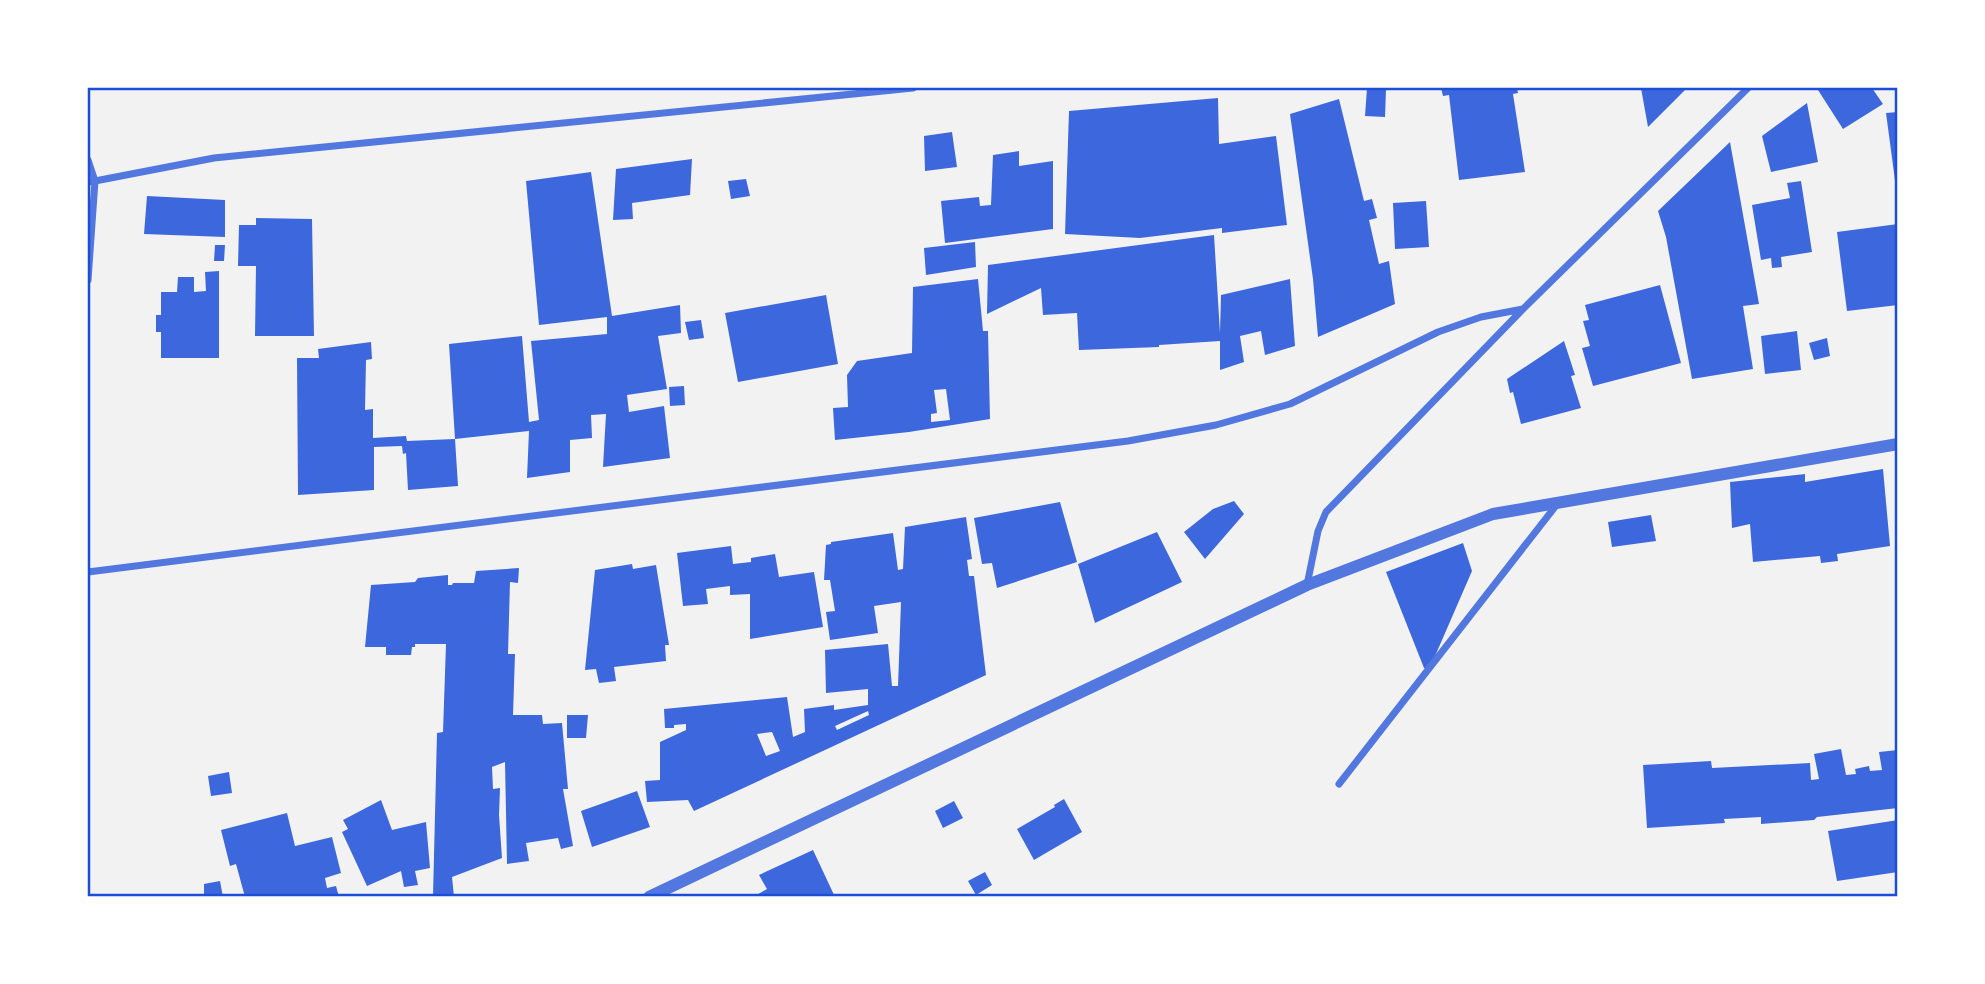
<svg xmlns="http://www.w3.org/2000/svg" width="1985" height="984" font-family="Poppins,sans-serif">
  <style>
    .building { fill: #3d67dc; fill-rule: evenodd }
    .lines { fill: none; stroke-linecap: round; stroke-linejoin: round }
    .minor { stroke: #5277de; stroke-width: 7 }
    .tertiary { stroke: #5277de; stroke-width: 12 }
    .neatline { fill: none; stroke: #1d4ed8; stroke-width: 2.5 }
  </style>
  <rect width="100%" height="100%" fill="#f2f2f2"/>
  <!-- building -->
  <path class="building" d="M 1367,88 L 1386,90 L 1385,117 L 1365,116 Z
    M 1441,88 L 1517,88 L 1518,93 L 1513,94 L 1525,172 L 1459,180 L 1449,95 L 1443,96 Z
    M 1641,88 L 1687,88 L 1648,127 Z
    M 1821,88 L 1872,88 L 1883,104 L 1843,129 L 1818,90 Z
    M 1218,98 L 1219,144 L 1276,136 L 1287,225 L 1222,233 L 1222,228 L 1140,238 L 1065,234 L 1069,111 Z
    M 1339,99 L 1364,201 L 1372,199 L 1377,218 L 1369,220 L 1379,264 L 1389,261 L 1395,304 L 1318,337 L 1313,279 L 1290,114 Z
    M 1807,103 L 1818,162 L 1771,172 L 1762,136 Z
    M 1898,112 L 1898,188 L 1896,188 L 1886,113 Z
    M 952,132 L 957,167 L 925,171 L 924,136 Z
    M 1730,142 L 1759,304 L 1743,306 L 1753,369 L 1692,379 L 1666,237 L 1658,211 Z
    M 1019,151 L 1019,166 L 1053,161 L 1053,229 L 945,243 L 941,201 L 979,197 L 980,206 L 991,205 L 993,155 Z
    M 692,159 L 690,195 L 632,203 L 633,219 L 613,220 L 616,169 Z
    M 591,172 L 612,316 L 680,305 L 681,333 L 658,336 L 667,389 L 627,395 L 629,412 L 664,406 L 670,458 L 603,467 L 606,414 L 591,415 L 592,438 L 570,440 L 570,472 L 527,478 L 529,431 L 455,439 L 458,486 L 408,490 L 406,453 L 403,454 L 402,446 L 374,447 L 374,490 L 298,495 L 297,358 L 319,358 L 318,349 L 371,342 L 372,359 L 366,360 L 365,410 L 373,409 L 373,438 L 406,436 L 407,441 L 455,439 L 449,344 L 522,336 L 529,422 L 539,420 L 531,341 L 607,334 L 607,317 L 539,325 L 526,181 Z
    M 746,179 L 750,196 L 731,199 L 728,181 Z
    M 1801,181 L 1812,252 L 1781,257 L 1782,267 L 1772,268 L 1771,258 L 1761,260 L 1752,205 L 1790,198 L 1787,183 Z
    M 147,196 L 225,200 L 225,237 L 144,234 Z
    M 1426,201 L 1429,247 L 1395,249 L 1393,203 Z
    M 256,218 L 312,219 L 314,336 L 255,336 L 256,266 L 238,266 L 239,225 L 256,225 Z
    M 1898,224 L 1898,305 L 1847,311 L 1837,232 Z
    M 1214,235 L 1220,333 L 1221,295 L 1290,279 L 1295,346 L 1265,355 L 1261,331 L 1240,336 L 1244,362 L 1220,370 L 1220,341 L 1159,345 L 1159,347 L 1079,350 L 1077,313 L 1043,315 L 1041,288 L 987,314 L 988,265 Z
    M 975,242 L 976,267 L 926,275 L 924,248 Z
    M 215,245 L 225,245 L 224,261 L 214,261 Z
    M 219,271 L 219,358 L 161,358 L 161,332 L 156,332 L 156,315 L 161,315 L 161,292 L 177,292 L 178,277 L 194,277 L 194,292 L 206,291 L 205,272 Z
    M 978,279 L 983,331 L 988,331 L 990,419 L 909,432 L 835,440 L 833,408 L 848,407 L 847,375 L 857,361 L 912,353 L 913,287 ZM 946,389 L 950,420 L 931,422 L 931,414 L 937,413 L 934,390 Z
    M 1660,285 L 1681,363 L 1593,386 L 1582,348 L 1590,346 L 1583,321 L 1589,320 L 1585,305 Z
    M 826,295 L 838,364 L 738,382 L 725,313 Z
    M 701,320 L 704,338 L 689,340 L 685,322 Z
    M 1797,331 L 1801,370 L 1765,374 L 1761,336 Z
    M 1827,338 L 1830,356 L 1814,360 L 1809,343 Z
    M 1564,341 L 1575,375 L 1571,376 L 1581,408 L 1521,424 L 1513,392 L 1510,393 L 1507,379 Z
    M 684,386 L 685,405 L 670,406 L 669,387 Z
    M 1883,469 L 1890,546 L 1837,554 L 1838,561 L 1821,563 L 1820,556 L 1753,562 L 1750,524 L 1732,528 L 1730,482 L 1805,474 L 1805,482 Z
    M 1234,501 L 1244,514 L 1205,559 L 1184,532 L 1213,509 Z
    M 1060,502 L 1077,562 L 997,588 L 992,563 L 982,564 L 974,518 Z
    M 1651,515 L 1656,541 L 1612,547 L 1608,522 Z
    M 966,517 L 972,559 L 967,560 L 969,576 L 974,576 L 986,675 L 694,811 L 688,800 L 647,802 L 645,781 L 660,780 L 660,742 L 686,730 L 686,724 L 674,725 L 674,728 L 665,728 L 664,709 L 787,697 L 793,737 L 805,732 L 804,709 L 834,705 L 834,710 L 868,705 L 868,689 L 826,693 L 825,650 L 888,644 L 892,686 L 898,686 L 901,602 L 874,606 L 878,633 L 830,640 L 826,612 L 835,611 L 830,580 L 824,580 L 826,545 L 831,544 L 831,542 L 893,533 L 898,570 L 903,569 L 905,527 ZM 868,711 L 869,715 L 837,730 L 835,726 ZM 772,732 L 780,751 L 766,756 L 757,734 Z
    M 1157,532 L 1182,582 L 1095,623 L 1078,564 Z
    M 1463,543 L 1472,571 L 1429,670 L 1424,668 L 1386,572 Z
    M 731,546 L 733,564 L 751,562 L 751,558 L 775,554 L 779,577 L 814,572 L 823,627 L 750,639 L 750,594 L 730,595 L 730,586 L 706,589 L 708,604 L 683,606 L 677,553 Z
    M 632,564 L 633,569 L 656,565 L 669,645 L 665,645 L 666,661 L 614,667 L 616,681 L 599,683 L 596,669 L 585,670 L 595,570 Z
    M 519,568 L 518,583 L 510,582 L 508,654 L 515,654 L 513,715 L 542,715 L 543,724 L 562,723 L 568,789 L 563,789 L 573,846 L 561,849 L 558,838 L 526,843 L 529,861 L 507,864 L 505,762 L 492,767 L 493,789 L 500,788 L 499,815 L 502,858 L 452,877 L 454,897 L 433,897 L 437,733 L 443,732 L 446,644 L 415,644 L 415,647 L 412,647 L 411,655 L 386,655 L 386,647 L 365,647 L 371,585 L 415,582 L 418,578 L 448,575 L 448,585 L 452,585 L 453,583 L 474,583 L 476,571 Z
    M 567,715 L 588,715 L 586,738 L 567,738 Z
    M 1841,749 L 1846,775 L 1856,774 L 1855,769 L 1869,766 L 1870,771 L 1882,770 L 1879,752 L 1898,750 L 1898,808 L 1817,817 L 1814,820 L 1761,824 L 1761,817 L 1724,819 L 1725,823 L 1647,828 L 1643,765 L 1711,761 L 1712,768 L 1810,763 L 1811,780 L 1819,779 L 1814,754 Z
    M 229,772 L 232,793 L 211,796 L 208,776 Z
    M 637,791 L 650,827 L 592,847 L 581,811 Z
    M 1064,799 L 1082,832 L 1034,860 L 1017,829 L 1055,807 L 1054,805 Z
    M 381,800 L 392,830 L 426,822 L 430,868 L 415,871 L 418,885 L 404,887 L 401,871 L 367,886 L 342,832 L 348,829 L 343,820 Z
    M 954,801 L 963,818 L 943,828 L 935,811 Z
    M 287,813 L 295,846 L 332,837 L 341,873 L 325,878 L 327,888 L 336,886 L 339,897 L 245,897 L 236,864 L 230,866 L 221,830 Z
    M 1898,820 L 1898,872 L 1837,881 L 1828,831 Z
    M 813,850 L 835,897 L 753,897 L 767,889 L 759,875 Z
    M 985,872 L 992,885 L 976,895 L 968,881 Z
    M 220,881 L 223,897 L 204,897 L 204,884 Z"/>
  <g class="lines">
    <!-- minor -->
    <path class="minor" d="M 88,160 L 95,181 L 214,158 L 913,88
      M 88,182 L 95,181 L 88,280
      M 88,572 L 1128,441 L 1216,425 L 1290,404 L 1438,332 L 1481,317 L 1523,309
      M 1307,585 L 1318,531 L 1326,512 L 1523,309 L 1748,88
      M 1339,784 L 1558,503"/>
    <!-- tertiary -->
    <path class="tertiary" d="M 649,897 L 1307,585 L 1493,514 L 1898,444"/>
  </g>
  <!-- border -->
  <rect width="1985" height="984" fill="none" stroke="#ffffff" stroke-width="178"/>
  <rect x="89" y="89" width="1807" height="806" class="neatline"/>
</svg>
